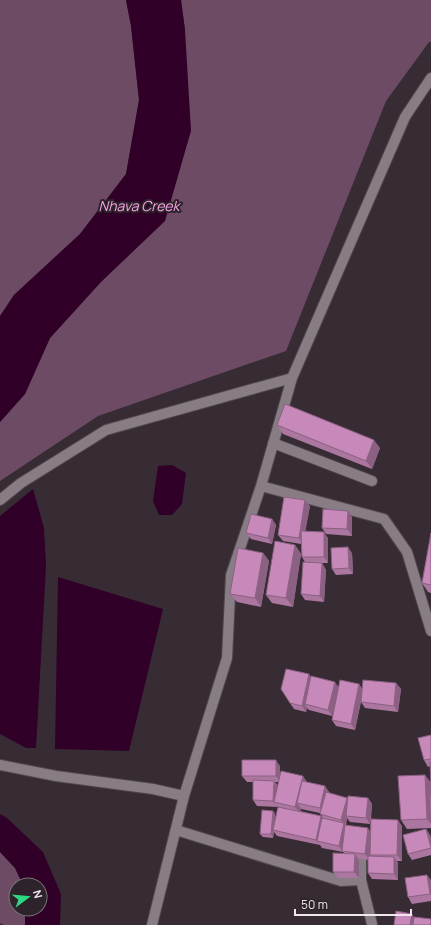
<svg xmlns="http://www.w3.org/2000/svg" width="431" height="925" font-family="Manrope,sans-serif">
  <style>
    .green { fill: #6d4b65 }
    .water { fill: #300029 }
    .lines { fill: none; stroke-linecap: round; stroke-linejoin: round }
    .street-casing { stroke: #50484e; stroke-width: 12 }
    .street { stroke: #887c85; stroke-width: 10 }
    .wall { fill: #ab769f; fill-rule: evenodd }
    .shaded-wall { fill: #8b6082 }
    .building { fill: #c789b9; stroke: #8b6082 }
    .labels { text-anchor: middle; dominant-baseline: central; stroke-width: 4; stroke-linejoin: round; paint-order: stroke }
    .water-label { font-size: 14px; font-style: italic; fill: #f8a4e6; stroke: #2d232a }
  </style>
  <rect width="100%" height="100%" fill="#372c34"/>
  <!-- green -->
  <path class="green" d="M 0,0 L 126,0 L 131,26 L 139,100 L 126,174 L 80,234 L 14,295 L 0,316 Z
    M 181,0 L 431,0 L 431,42 L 429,42 L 386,101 L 286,351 L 98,416 L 0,481 L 0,422 L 25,394 L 50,338 L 100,283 L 185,30 Z
    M 0,852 L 15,868 L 23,885 L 16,885 L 16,909 L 25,909 L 25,925 L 4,925 L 0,923 Z"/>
  <!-- water -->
  <path class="water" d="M 126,0 L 181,0 L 185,30 L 191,131 L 165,221 L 100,283 L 50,338 L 25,394 L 0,422 L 0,316 L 14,295 L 80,234 L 126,174 L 139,100 L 131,26 Z
    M 172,465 L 186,473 L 182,504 L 172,515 L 159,515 L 153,501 L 158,466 Z
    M 33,489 L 44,528 L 46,566 L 36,748 L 26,748 L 0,734 L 0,516 Z
    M 58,577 L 163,609 L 129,751 L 55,749 Z
    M 0,814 L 7,818 L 43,852 L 61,894 L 60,925 L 25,925 L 25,909 L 40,909 L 40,885 L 23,885 L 15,868 L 0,852 Z"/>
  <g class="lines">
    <defs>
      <path id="street" d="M 273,443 L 372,481
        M 261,486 L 384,519 L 407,552 L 431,631
        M 0,500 L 21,483 L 106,430 L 292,378
        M 0,765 L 56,776 L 153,789 L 184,796
        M 176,830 L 341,881 L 361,880 L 372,924
        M 361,880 L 361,860
        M 152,925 L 184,796 L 227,658 L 231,575 L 261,486 L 292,378 L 405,117 L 431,78"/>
    </defs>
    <!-- street casing -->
    <use href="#street" class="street-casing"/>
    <!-- street -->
    <use href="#street" class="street"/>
  </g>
  <!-- wall -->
  <path class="wall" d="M 277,425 L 380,448 L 372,469 L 283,434 Z
    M 310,506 L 305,531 L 328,538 L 328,563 L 319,563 L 322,563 L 326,570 L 324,602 L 305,600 L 301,594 L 305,562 L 302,557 L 301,544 L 283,541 L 278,535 Z
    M 352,517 L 352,536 L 326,534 L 322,528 Z
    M 272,519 L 276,525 L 272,544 L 251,539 L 246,533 Z
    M 431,533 L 431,593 L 428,592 L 422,583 Z
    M 295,545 L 301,554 L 293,607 L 272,603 L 266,595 Z
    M 263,553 L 269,561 L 261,607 L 237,602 L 230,594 Z
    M 352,553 L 353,574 L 336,575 L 332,569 Z
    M 311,677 L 338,687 L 359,684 L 362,689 L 396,683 L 401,689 L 398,712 L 365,708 L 361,702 L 355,730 L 336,726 L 332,720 L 334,707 L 332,716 L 309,710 L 307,708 L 306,712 L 294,709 L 290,703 Z
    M 431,735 L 431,828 L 407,829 L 401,820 L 425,775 L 431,783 L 430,766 L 428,767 L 424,760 Z
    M 280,766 L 280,776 L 307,782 L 330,793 L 347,798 L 368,798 L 372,804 L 371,819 L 402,826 L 402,861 L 397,861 L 398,863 L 398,880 L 372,879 L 368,873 L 368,860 L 358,858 L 359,860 L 359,878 L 338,878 L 333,872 L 344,853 L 343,852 L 322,848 L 320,845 L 277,836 L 274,832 L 273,838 L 263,837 L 260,834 L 273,811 L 275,814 L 274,822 L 278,807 L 277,806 L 277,807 L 257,806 L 253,800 L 253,782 L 247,782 L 242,776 ZM 275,782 L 279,782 L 278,786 ZM 301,808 L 301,809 L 320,813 L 323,818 L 321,816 L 300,811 ZM 347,818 L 350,822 L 370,824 L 371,820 L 370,831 L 346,826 Z
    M 426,829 L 430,835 L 431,838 L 431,855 L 412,860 L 408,854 Z
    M 431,880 L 431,901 L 412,904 L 408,897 Z"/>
  <!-- shaded-wall -->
  <path class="shaded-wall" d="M 374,440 L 380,448 L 372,469 L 366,461 Z
    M 305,500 L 310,506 L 303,545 L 299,538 Z
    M 348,511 L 352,517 L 352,536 L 347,529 Z
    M 272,519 L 276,525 L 272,544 L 268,538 Z
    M 324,532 L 328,538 L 328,563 L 324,557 Z
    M 295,545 L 301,554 L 293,607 L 286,598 Z
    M 348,547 L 352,553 L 353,574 L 349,568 Z
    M 263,553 L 269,561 L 261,607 L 255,598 Z
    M 322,563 L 326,570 L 324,602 L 320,596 Z
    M 309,674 L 313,680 L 305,704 L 307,708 L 306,712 L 302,706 Z
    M 335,682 L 339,688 L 332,716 L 328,710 Z
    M 396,683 L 401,689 L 398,712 L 394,706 Z
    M 359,684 L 363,690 L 355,730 L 351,724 Z
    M 276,760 L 280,766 L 280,782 L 276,776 Z
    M 425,775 L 431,783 L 431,809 L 430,809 L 431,811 L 431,824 L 427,819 Z
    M 303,776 L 307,782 L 297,803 L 301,808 L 300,813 L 295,807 Z
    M 274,781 L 278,787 L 274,802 L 277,807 L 273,801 Z
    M 325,786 L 330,793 L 324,815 L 320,808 Z
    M 347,798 L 352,804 L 346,816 L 347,818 L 345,825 L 348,829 L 342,851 L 339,846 L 343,824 L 341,820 Z
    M 368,798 L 372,804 L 370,824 L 366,818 Z
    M 273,811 L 275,814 L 274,831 L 273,830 L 274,832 L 273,838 L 271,834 Z
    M 321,816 L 325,822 L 317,841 L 320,846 L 316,840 Z
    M 398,820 L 402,826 L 402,861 L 397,855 Z
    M 368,828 L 372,834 L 370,860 L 365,854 Z
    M 426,829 L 430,835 L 431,838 L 431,848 Z
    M 355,854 L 359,860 L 359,878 L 354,872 Z
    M 394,857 L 398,863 L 398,880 L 394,874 Z
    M 427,875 L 431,880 L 431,895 L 430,894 Z
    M 412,914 L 416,920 L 416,925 L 410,925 Z"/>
  <!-- building -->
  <path class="building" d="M 285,404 L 374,440 L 366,461 L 277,425 Z
    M 284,497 L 305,500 L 299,538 L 278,535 Z
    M 323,509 L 348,511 L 347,529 L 322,528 Z
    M 251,514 L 272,519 L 268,538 L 246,533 Z
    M 301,531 L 324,532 L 324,557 L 302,557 Z
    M 431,533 L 431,585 L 422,583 Z
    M 275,541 L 295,545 L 286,598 L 266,595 Z
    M 348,547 L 349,568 L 332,569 L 331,548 Z
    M 238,548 L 263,553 L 255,598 L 230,594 Z
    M 303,562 L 322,563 L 320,596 L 301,594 Z
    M 286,669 L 309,674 L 302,706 L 290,703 L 281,689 Z
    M 311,676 L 335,682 L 328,710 L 305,704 Z
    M 340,680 L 359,684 L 351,724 L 332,720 Z
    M 363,680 L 396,683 L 394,706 L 361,702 Z
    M 431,735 L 431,759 L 424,760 L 418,738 Z
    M 242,760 L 276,760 L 276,776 L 242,776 Z
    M 430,762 L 431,762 L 431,785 Z
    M 281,771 L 303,776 L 295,807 L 274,802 Z
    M 425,775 L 427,819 L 401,820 L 398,776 Z
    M 253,780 L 274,781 L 273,801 L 253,800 Z
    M 302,781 L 325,786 L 320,808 L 297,803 Z
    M 326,792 L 347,798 L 341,820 L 320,814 Z
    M 430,794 L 431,794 L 431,809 L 430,809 Z
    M 348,796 L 368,798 L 366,818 L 346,816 Z
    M 278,807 L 321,816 L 316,840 L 273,830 Z
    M 262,810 L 273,811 L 271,834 L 260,834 Z
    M 322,818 L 344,823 L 339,846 L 317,841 Z
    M 371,819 L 398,820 L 397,855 L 370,855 Z
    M 345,825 L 368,828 L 365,854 L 342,851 Z
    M 426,829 L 431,848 L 408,854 L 403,835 Z
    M 333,853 L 355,854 L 354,872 L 333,872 Z
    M 368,856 L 394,857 L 394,874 L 368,873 Z
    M 427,875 L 430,894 L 408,897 L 405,878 Z
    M 396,911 L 412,914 L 410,925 L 394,925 Z
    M 414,917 L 431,919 L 431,925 L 413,925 Z"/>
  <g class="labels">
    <!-- water labels -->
    <g class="water-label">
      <text x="139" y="205">Nhava Creek</text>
    </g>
  </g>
  <!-- north arrow -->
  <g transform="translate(28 897) rotate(74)"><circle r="19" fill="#2d232a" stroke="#7b7278"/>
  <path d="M0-3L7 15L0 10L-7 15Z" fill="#2fd883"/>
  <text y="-6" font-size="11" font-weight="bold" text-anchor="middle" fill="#f0e8ee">N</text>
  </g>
  <!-- scale -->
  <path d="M295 909v6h116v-6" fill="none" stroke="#f0e8ee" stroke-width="2"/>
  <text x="301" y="909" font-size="12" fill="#f0e8ee" stroke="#2d232a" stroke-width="3" paint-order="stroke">50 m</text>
</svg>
